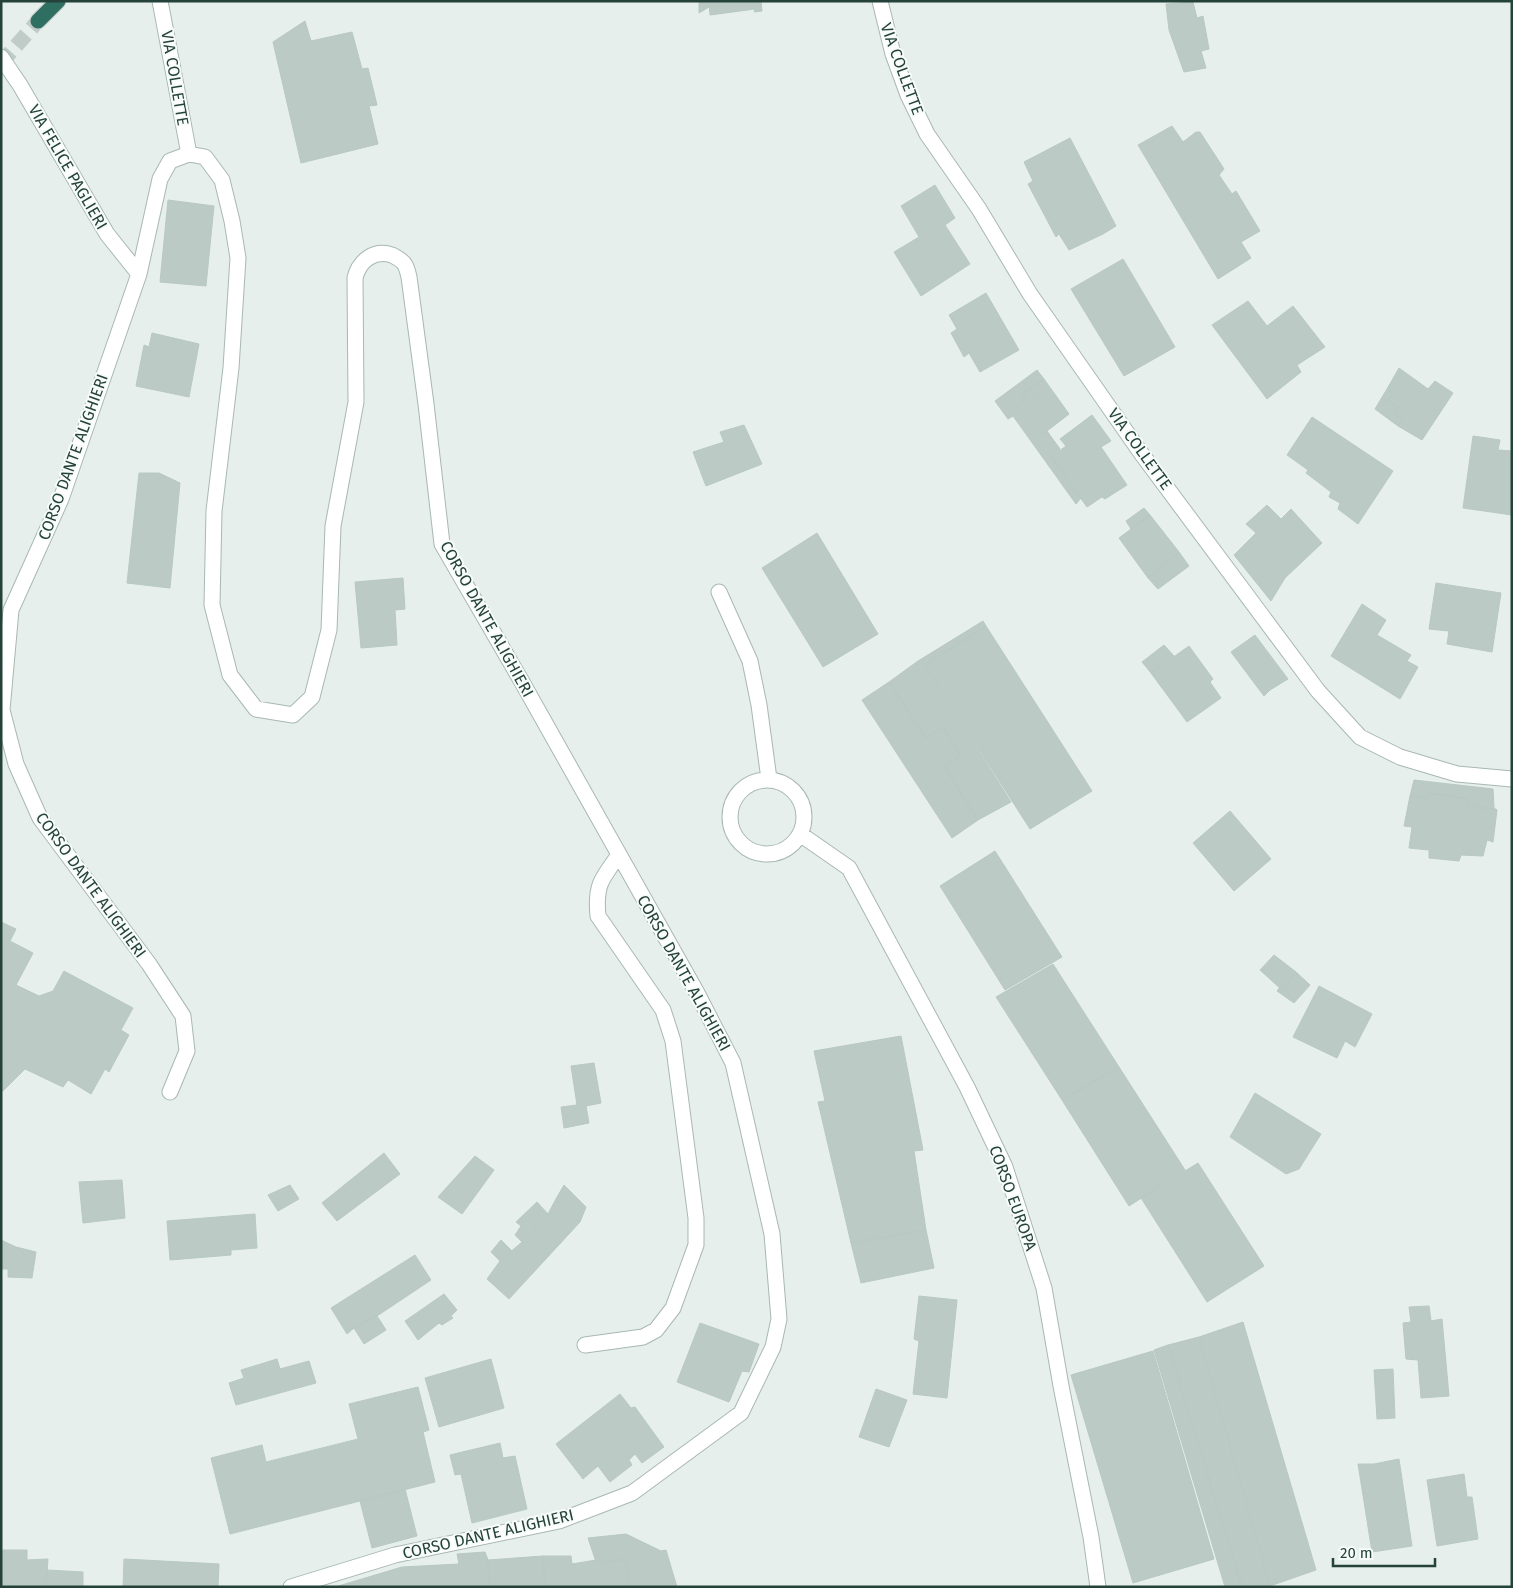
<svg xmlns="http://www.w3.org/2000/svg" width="1513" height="1588" font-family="'Fira Sans',sans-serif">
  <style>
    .building { fill: #bbcac4; stroke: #b8c9c2 }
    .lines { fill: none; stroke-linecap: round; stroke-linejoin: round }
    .highway-tunnel { stroke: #bfccc8; stroke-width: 15; stroke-dasharray: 15 8; stroke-linecap: butt }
    .minor-casing { stroke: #a8b8b2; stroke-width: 17 }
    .highway-casing { stroke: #c2cac8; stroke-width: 17 }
    .minor { stroke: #fff; stroke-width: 15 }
    .highway { stroke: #2f6f62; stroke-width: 15 }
    .labels { text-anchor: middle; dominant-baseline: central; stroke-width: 4; stroke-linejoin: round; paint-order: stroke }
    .street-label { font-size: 16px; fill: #24423a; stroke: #f7fbf9 }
  </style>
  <rect width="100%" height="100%" fill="#e6efeb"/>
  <!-- building -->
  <path class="building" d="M 699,1 L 709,1 L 709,7 L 699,13 Z
    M 709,1 L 761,1 L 762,11 L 754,12 L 755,9 L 710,15 Z
    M 1193,2 L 1197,18 L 1203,16 L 1209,49 L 1201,51 L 1206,68 L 1184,72 L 1169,30 L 1166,4 Z
    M 305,21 L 311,41 L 352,32 L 362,69 L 368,68 L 377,105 L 369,106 L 378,144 L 301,163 L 273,42 Z
    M 1172,126 L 1183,142 L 1196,132 L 1200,132 L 1224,169 L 1219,175 L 1232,194 L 1236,191 L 1260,231 L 1241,242 L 1251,258 L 1218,279 L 1138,145 Z
    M 1070,138 L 1116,226 L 1103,234 L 1069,250 L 1059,234 L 1056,237 L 1028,184 L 1033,181 L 1024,162 Z
    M 935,185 L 955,218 L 945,225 L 970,264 L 921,296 L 894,252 L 919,237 L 901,206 Z
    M 168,200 L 214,206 L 206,286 L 160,282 Z
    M 1123,259 L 1175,347 L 1124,376 L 1071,289 Z
    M 986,293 L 1019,350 L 980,372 L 969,353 L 964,357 L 951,333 L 957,329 L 949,315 Z
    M 1248,301 L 1267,326 L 1293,306 L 1325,347 L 1297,365 L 1301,372 L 1267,399 L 1212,325 Z
    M 152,333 L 199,344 L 189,397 L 136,386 L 144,345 L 149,347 Z
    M 1399,368 L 1428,389 L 1435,381 L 1453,393 L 1422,440 L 1398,426 L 1403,420 L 1393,414 L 1398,407 L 1388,401 L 1393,393 L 1387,389 Z
    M 1037,370 L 1044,379 L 1022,394 L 1026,398 L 1016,405 L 1038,438 L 1047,431 L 1060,449 L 1051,457 L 1081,498 L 1076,504 L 1013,416 L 1008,419 L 995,401 Z
    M 1044,379 L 1069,414 L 1038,438 L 1016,405 L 1026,398 L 1022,394 Z
    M 1387,389 L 1393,393 L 1388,401 L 1398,407 L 1393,414 L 1403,420 L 1398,426 L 1375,409 Z
    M 1092,415 L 1111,441 L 1101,447 L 1127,485 L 1105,499 L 1102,497 L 1087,507 L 1051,457 L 1066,446 L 1060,439 Z
    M 1312,417 L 1393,471 L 1358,524 L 1338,509 L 1340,503 L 1329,497 L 1331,492 L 1306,473 L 1308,470 L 1287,455 Z
    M 744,425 L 762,464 L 706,486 L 693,452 L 724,442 L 720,432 Z
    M 1473,436 L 1500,440 L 1498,450 L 1512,451 L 1512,515 L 1463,508 Z
    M 139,473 L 159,473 L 180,483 L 170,588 L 127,583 Z
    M 1267,505 L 1281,519 L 1291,509 L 1322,543 L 1285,578 L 1249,540 L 1256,533 L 1246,524 Z
    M 1144,508 L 1150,515 L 1131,529 L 1126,521 Z
    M 1150,515 L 1179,552 L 1148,578 L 1119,538 Z
    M 817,533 L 878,634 L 823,667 L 762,568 Z
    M 1249,540 L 1285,578 L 1271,601 L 1234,555 Z
    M 1179,552 L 1189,566 L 1158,589 L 1148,578 Z
    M 403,578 L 405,609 L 395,610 L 397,645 L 361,648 L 355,582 Z
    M 1436,583 L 1501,593 L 1492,652 L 1447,644 L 1449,631 L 1429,629 Z
    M 1362,604 L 1386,620 L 1377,635 L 1411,655 L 1407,661 L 1418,667 L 1400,699 L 1331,656 Z
    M 983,621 L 986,626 L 925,665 L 1011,802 L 978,820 L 944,766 L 961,755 L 943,727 L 926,738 L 889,682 L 918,661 Z
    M 986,626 L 1092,791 L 1030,829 L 925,665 Z
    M 1255,635 L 1288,679 L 1270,690 L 1264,696 L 1231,652 Z
    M 1164,645 L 1174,656 L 1151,673 L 1142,662 Z
    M 1189,646 L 1213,679 L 1210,682 L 1221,698 L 1187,722 L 1151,673 Z
    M 889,682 L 926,738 L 943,727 L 961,755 L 944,766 L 978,820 L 952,838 L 862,700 Z
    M 1414,780 L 1493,789 L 1494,808 L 1497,810 L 1467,805 L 1468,799 L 1429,793 L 1428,798 L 1410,796 Z
    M 1429,793 L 1468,799 L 1467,805 L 1497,810 L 1493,842 L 1487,840 L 1483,856 L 1461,855 L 1459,861 L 1429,858 L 1429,850 L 1409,848 L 1412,827 L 1404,826 L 1410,796 L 1428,798 Z
    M 1230,811 L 1271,859 L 1234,891 L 1193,843 Z
    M 995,851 L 1062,957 L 1005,990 L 940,886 Z
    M 1,922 L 16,929 L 10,941 L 33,953 L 16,985 L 39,996 L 53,991 L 64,971 L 133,1008 L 121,1030 L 129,1035 L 109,1072 L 105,1069 L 91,1094 L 68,1080 L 63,1087 L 25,1069 L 3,1091 L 1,1088 Z
    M 1274,955 L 1296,972 L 1282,990 L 1260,970 Z
    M 1053,964 L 1119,1067 L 1062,1100 L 996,997 Z
    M 1296,972 L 1310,985 L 1294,1003 L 1277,991 L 1280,987 L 1282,990 Z
    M 1319,986 L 1372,1014 L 1355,1047 L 1345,1041 L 1337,1058 L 1293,1037 Z
    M 901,1036 L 923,1150 L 914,1151 L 926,1230 L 851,1243 L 818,1102 L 825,1101 L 814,1051 Z
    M 594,1063 L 601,1103 L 586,1106 L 589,1123 L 564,1128 L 561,1107 L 577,1105 L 571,1066 Z
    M 1119,1067 L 1185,1170 L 1129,1206 L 1062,1100 Z
    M 1255,1093 L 1321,1134 L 1299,1169 L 1286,1174 L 1230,1137 Z
    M 384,1153 L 400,1174 L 337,1221 L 322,1203 Z
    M 475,1156 L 494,1170 L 462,1214 L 438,1197 Z
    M 1198,1163 L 1264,1266 L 1207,1302 L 1141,1198 Z
    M 122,1180 L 125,1218 L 83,1223 L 79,1182 Z
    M 290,1185 L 299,1199 L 278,1211 L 268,1195 Z
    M 564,1185 L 586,1207 L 580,1222 L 556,1199 Z
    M 556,1199 L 580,1222 L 509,1299 L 487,1279 L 500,1261 L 522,1242 L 548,1214 Z
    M 537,1202 L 548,1214 L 522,1242 L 515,1235 L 521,1226 L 516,1222 Z
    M 255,1214 L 257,1248 L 231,1250 L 231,1255 L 170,1260 L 167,1221 Z
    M 926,1230 L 934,1268 L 861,1283 L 851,1243 Z
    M 1,1240 L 16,1247 L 36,1252 L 32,1278 L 8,1277 L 8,1269 L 1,1269 Z
    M 501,1240 L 512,1251 L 500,1261 L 491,1252 Z
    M 415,1255 L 431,1280 L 377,1316 L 354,1328 L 347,1334 L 331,1308 Z
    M 444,1294 L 457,1310 L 451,1316 L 453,1318 L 442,1325 L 439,1323 L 418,1340 L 405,1321 Z
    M 919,1296 L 957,1300 L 947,1398 L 913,1394 L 919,1341 L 914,1339 Z
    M 1429,1306 L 1431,1321 L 1442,1319 L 1449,1396 L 1421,1398 L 1418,1360 L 1406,1359 L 1403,1323 L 1411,1322 L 1409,1307 Z
    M 377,1316 L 386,1330 L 364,1344 L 354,1328 Z
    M 1243,1322 L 1316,1570 L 1270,1586 L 1199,1337 Z
    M 700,1323 L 759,1344 L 749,1372 L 742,1371 L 729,1402 L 677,1382 Z
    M 1199,1337 L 1270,1586 L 1242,1587 L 1168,1345 Z
    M 1168,1345 L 1242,1587 L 1225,1587 L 1154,1350 Z
    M 1153,1351 L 1214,1559 L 1133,1583 L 1071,1375 Z
    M 277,1359 L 280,1369 L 309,1361 L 316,1383 L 236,1405 L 229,1383 L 244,1378 L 241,1370 Z
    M 491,1359 L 504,1408 L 439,1427 L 425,1378 Z
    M 1393,1369 L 1395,1418 L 1377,1419 L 1374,1370 Z
    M 418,1387 L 429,1430 L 423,1432 L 435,1482 L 230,1534 L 211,1458 L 262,1445 L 266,1462 L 358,1439 L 349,1404 Z
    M 876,1389 L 907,1400 L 889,1447 L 859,1437 Z
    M 620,1394 L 631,1408 L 635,1407 L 664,1447 L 642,1463 L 635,1454 L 629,1460 L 632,1465 L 610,1482 L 598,1466 L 583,1479 L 556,1444 Z
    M 500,1443 L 503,1458 L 515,1456 L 527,1509 L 472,1523 L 461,1474 L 455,1475 L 450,1455 Z
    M 1399,1459 L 1412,1546 L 1372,1552 L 1358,1464 L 1374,1464 Z
    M 1464,1474 L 1467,1497 L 1472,1497 L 1478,1539 L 1437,1546 L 1427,1480 Z
    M 405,1489 L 417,1536 L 372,1548 L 360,1501 Z
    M 626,1534 L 661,1551 L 666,1550 L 677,1587 L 630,1587 L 625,1560 L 596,1562 L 588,1538 Z
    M 1,1550 L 27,1550 L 27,1560 L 48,1559 L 46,1587 L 1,1587 Z
    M 485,1552 L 488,1560 L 489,1587 L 335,1587 L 402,1567 L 459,1564 L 457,1554 Z
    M 543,1556 L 545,1587 L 489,1587 L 488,1560 Z
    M 543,1556 L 571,1556 L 572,1564 L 596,1560 L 596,1562 L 625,1560 L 630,1587 L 545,1587 Z
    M 124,1559 L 219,1564 L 218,1587 L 123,1587 Z
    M 47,1570 L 83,1572 L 83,1587 L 46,1587 Z"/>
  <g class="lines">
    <!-- highway-tunnel -->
    <path class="highway-tunnel" d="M 1,63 L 38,21"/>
    <defs>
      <path id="minor" d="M 160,1 L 189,154
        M 880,1 L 893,54 L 908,95 L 927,134 L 979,209 L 1030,294 L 1141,453 L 1318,691 L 1360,737 L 1400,757 L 1457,774 L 1512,779
        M 1,57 L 20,85 L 107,234 L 139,274
        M 719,592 L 750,661 L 759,705 L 769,779
        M730 817a37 37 0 1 1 74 0a37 37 0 1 1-74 0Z
        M 800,834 L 849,868 L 967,1087 L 1005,1167 L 1044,1288 L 1061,1386 L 1091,1537 L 1098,1587
        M 170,1092 L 187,1051 L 183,1016 L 149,964 L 40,818 L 16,764 L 2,710 L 11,610 L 61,499 L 139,274 L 160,179 L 170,161 L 189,154 L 205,157 L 222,180 L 232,221 L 238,258 L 231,368 L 214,511 L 212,605 L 230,675 L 256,709 L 293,715 L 312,697 L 329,630 L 333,526 L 356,402 L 355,278 C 359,261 374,249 392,255 C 396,257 403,261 405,265 C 407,268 408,273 409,277 L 426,404 L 442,544 L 522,682 L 697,993 L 733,1063 L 772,1234 L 779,1319 L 773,1347 L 741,1413 L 632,1493 L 559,1521 L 395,1555 L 291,1587
        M 585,1345 L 643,1337 L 656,1330 L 673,1308 L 696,1245 L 696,1218 L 673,1041 L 663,1010 L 598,916 C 595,886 601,879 619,855"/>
      <path id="highway" d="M 38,21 L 58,1"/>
    </defs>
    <!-- minor casing -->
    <use href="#minor" class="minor-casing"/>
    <!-- highway casing -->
    <use href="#highway" class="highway-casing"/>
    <!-- minor -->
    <use href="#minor" class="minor"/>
    <!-- highway -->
    <use href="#highway" class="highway"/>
  </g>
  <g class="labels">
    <!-- street labels -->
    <g class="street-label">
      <text transform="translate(902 69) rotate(70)">VIA COLLETTE</text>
      <text transform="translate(175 78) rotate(80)">VIA COLLETTE</text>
      <text transform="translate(68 167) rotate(60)">VIA FELICE PAGLIERI</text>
      <text transform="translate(1140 449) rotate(54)">VIA COLLETTE</text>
      <text transform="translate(73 457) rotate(-70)">CORSO DANTE ALIGHIERI</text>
      <text transform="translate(487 619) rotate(61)">CORSO DANTE ALIGHIERI</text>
      <text transform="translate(91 885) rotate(54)">CORSO DANTE ALIGHIERI</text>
      <text transform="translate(684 973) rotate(61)">CORSO DANTE ALIGHIERI</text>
      <text transform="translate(1013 1198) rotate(70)">CORSO EUROPA</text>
      <text transform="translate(488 1534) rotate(-13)">CORSO DANTE ALIGHIERI</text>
    </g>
  </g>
  <!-- border -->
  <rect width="1513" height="1588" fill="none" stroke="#24423a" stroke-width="5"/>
  <!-- scale -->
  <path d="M1333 1558v8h102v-8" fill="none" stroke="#24423a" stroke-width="2.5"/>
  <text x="1340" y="1558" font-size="15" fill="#24423a" stroke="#f7fbf9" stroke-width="4" paint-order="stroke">20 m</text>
</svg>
